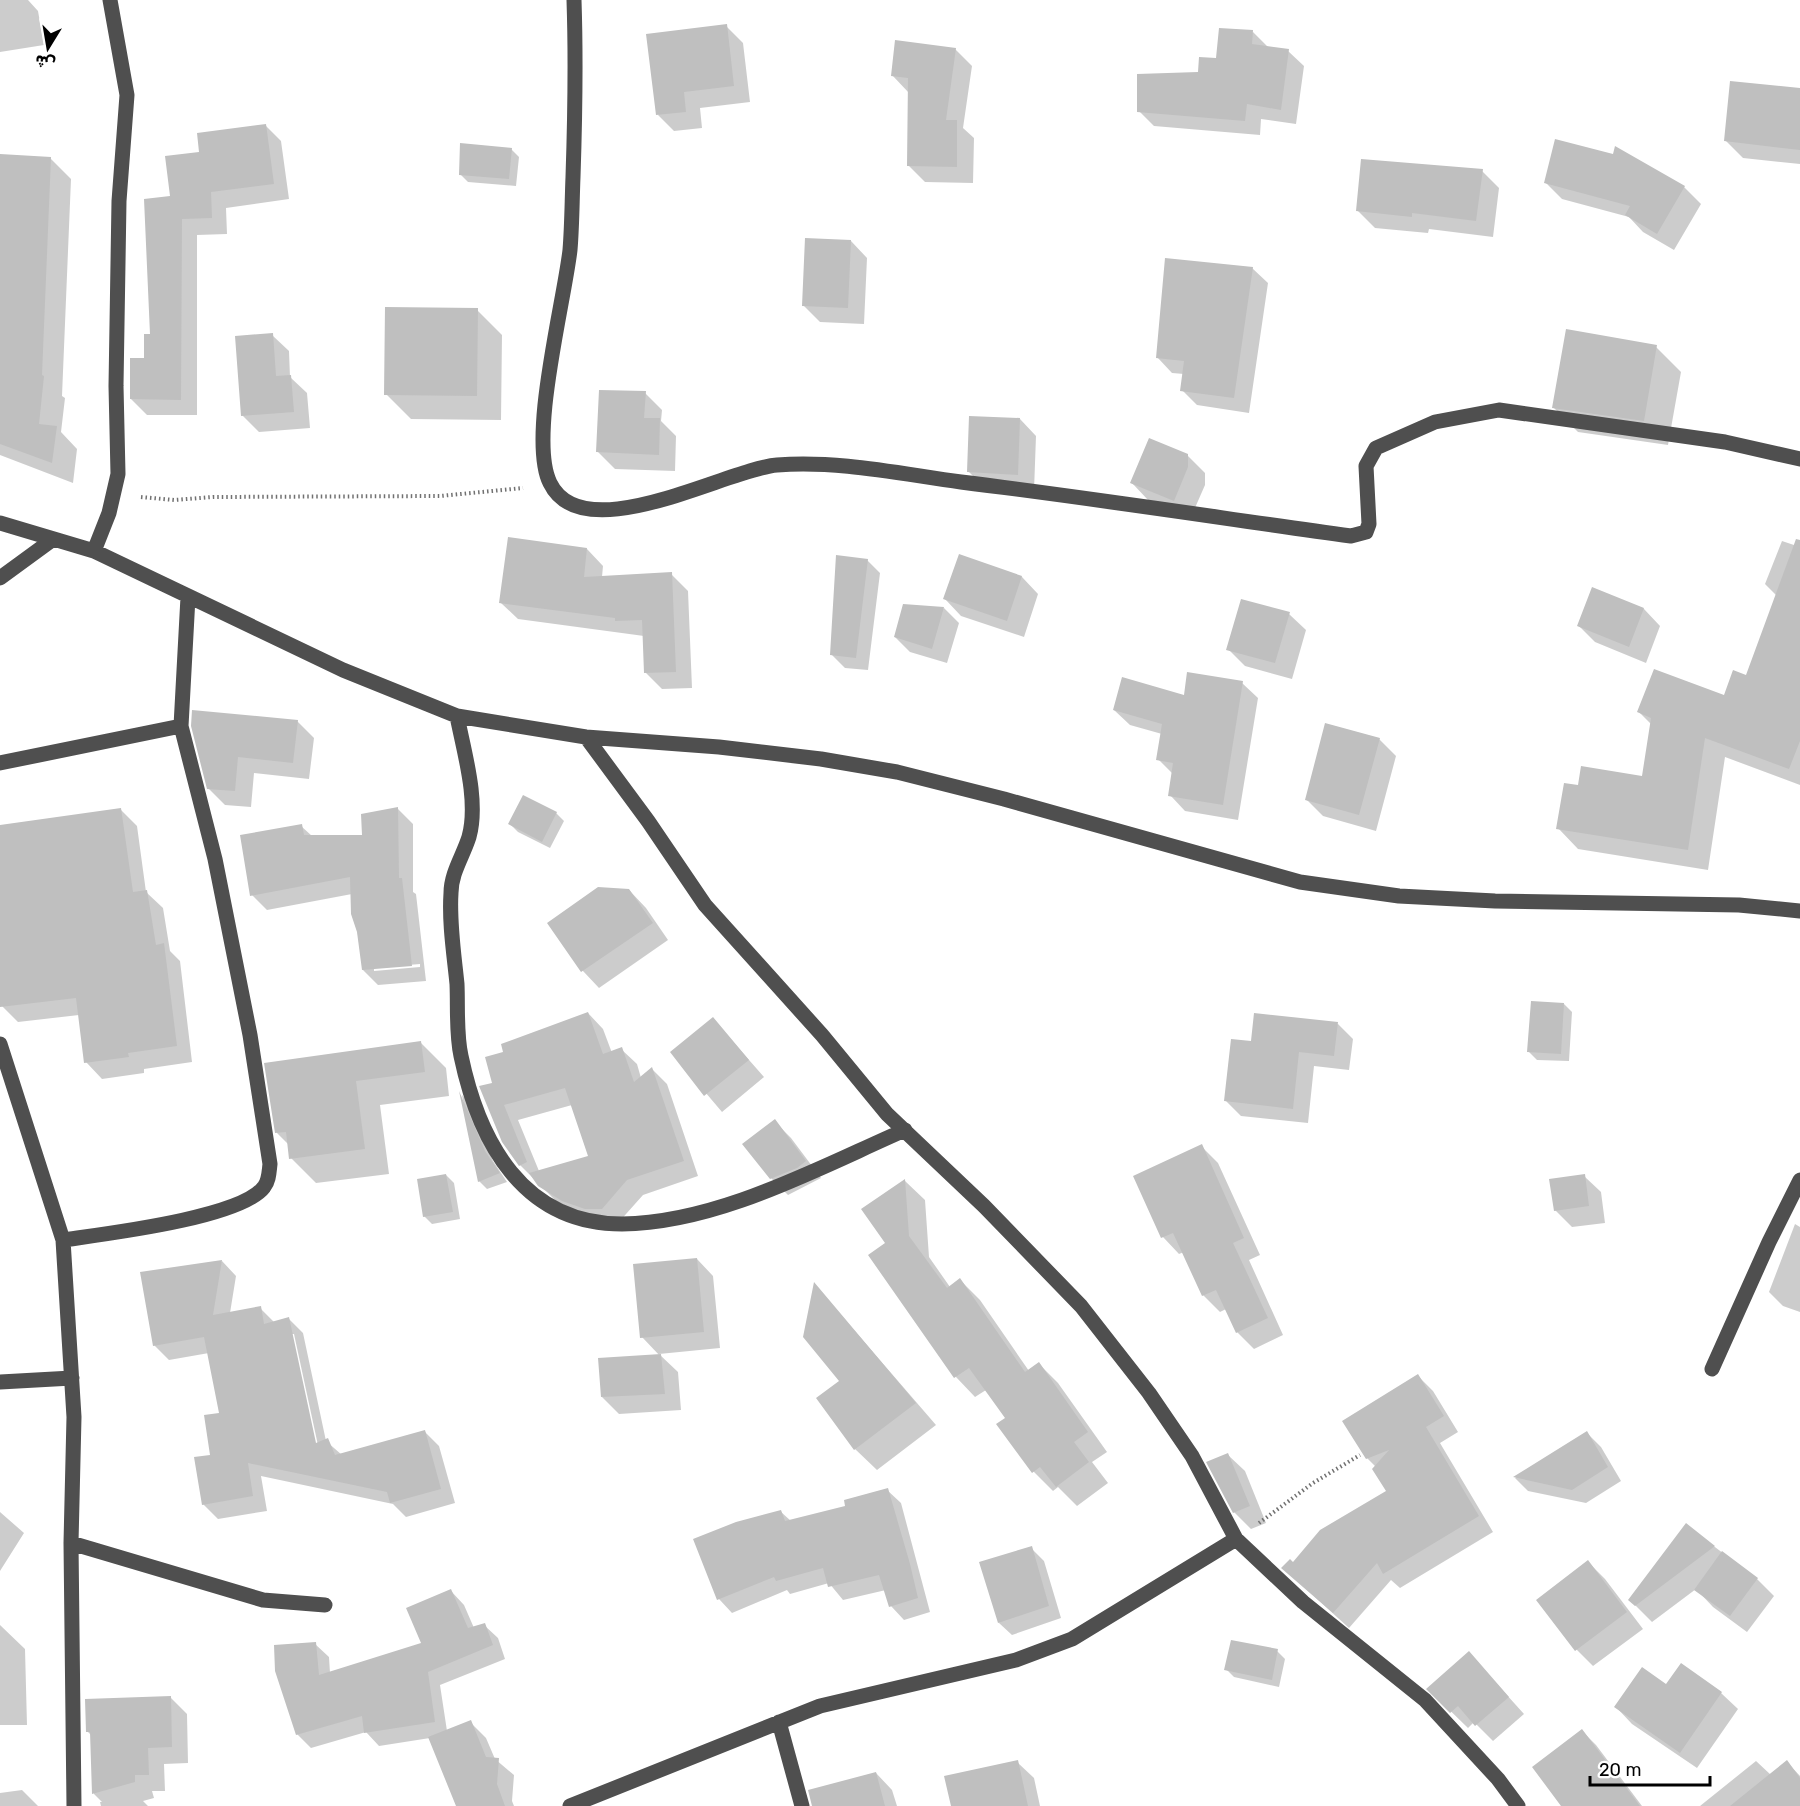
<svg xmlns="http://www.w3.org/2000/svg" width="1800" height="1806" font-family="Rubik,'Noto Sans Arabic',sans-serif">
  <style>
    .shadow { fill: #0003; fill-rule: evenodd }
    .building { fill: #bfbfbf }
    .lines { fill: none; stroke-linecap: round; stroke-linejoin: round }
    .path { stroke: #717171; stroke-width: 4; stroke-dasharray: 1.5 3; stroke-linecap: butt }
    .minor { stroke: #4f4f4f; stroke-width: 15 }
  </style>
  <rect width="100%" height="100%" fill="#fff"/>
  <!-- shadow -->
  <path class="shadow" d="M 0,0 L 28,0 L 38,11 L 44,45 L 0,52 Z
    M 726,26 L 743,43 L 750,102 L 700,108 L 702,128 L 674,131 L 658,115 Z
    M 1253,32 L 1268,47 L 1288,51 L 1304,66 L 1296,124 L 1261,119 L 1260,135 L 1154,126 L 1139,111 L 1199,73 Z
    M 955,49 L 972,66 L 963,128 L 974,138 L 973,183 L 925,182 L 908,165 L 909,93 L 892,75 Z
    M 1800,90 L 1800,164 L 1743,158 L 1726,141 Z
    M 265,125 L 281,141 L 289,199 L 226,208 L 227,234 L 197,235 L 197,415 L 147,415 L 131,399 L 152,335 L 172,198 L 201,153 Z
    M 511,149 L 519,157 L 516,186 L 468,182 L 460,174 Z
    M 0,155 L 50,158 L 71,179 L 62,396 L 65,398 L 61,432 L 77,449 L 73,483 L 0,455 Z
    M 1482,171 L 1499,188 L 1493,237 L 1429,229 L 1428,233 L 1375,228 L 1358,211 Z
    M 1546,183 L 1684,187 L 1701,204 L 1674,250 L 1643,232 L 1629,217 L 1562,199 Z
    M 851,241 L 867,258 L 864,324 L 820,322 L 804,306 Z
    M 1252,268 L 1268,283 L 1249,413 L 1197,405 L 1182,390 L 1184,374 L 1172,373 L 1157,357 Z
    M 477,310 L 502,335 L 501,420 L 411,419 L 386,394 Z
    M 272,335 L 289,351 L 290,377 L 307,393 L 310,428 L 259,432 L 242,415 Z
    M 1656,347 L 1681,372 L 1668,445 L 1578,432 L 1553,407 Z
    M 645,393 L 662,410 L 661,421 L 676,436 L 675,471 L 615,469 L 598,452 Z
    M 1020,419 L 1036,436 L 1034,491 L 985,488 L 969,472 Z
    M 1188,456 L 1205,473 L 1205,485 L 1191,517 L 1148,500 L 1132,483 Z
    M 1782,541 L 1800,547 L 1800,785 L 1725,757 L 1708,870 L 1578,849 L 1558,828 L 1579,787 L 1643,778 L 1651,724 L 1639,712 L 1725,697 L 1747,677 L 1777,596 L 1765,584 Z
    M 587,549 L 603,566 L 602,577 L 671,574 L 688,591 L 692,688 L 662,689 L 646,673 L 644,636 L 518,619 L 501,603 Z
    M 960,556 L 1022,577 L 1038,594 L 1024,637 L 961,616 L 945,599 Z
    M 867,560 L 880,573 L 868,670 L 845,668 L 832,655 Z
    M 1593,589 L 1644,609 L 1660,626 L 1646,663 L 1595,642 L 1579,626 Z
    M 944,608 L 959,623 L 947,663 L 910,652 L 895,637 Z
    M 1289,614 L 1306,630 L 1292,679 L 1245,666 L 1228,649 Z
    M 1242,683 L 1258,698 L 1238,820 L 1185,811 L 1170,795 L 1173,774 L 1158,759 L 1162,734 L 1130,725 L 1114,710 Z
    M 297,721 L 314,738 L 309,779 L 254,773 L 251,807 L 225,805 L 208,788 L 193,726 Z
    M 1379,739 L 1396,756 L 1376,831 L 1323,816 L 1307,800 Z
    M 398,809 L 413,824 L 413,892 L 416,894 L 426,981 L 378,985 L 363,970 L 352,894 L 267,910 L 252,895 L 301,826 L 312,836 L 363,836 ZM 420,964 L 420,967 L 374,971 L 374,968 Z
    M 121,810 L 137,826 L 146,892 L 163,908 L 170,951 L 180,961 L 192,1062 L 144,1069 L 144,1073 L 102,1079 L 86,1062 L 79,1015 L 18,1022 L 2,1006 L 0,826 Z
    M 556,813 L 564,821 L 550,848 L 518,832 L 510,824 Z
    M 629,890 L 646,908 L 668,940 L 599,988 L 583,971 L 549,923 Z
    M 1564,1004 L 1572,1012 L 1569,1061 L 1537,1060 L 1529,1052 Z
    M 588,1013 L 603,1029 L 612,1053 L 621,1049 L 637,1064 L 641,1078 L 652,1069 L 667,1084 L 698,1176 L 643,1195 L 618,1223 L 602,1224 L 556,1201 L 520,1165 L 494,1084 L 505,1053 ZM 572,1105 L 590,1157 L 539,1171 L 518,1120 Z
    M 713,1019 L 764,1077 L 722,1112 L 672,1053 Z
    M 1338,1024 L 1353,1039 L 1349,1070 L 1314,1066 L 1308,1123 L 1241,1116 L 1226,1101 L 1252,1043 Z
    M 421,1043 L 446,1068 L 449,1096 L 380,1105 L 389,1174 L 316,1183 L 291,1158 L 289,1145 L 277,1133 L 266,1064 Z
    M 462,1095 L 467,1100 L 493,1161 L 507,1182 L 487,1189 L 479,1181 Z
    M 774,1121 L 791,1138 L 821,1178 L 788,1195 L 771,1178 Z
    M 1201,1146 L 1218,1163 L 1260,1255 L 1249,1260 L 1283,1335 L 1254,1349 L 1237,1332 L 1226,1309 L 1220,1312 L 1203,1295 L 1184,1252 L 1179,1254 L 1163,1237 Z
    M 446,1175 L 454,1183 L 460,1219 L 432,1224 L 424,1216 Z
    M 1584,1176 L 1601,1192 L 1605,1223 L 1572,1227 L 1555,1210 Z
    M 905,1181 L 925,1200 L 929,1257 L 950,1287 L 960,1280 L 980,1300 L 1029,1371 L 1039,1364 L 1058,1383 L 1107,1452 L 1092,1462 L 1108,1483 L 1077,1506 L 1058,1487 L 1053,1491 L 1034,1472 L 1007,1418 L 986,1390 L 975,1397 L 956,1377 L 870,1255 L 887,1243 L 863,1210 Z
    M 1795,1224 L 1800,1227 L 1800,1312 L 1783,1306 L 1769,1292 Z
    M 697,1259 L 713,1276 L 720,1348 L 659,1354 L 678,1372 L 681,1410 L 619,1414 L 602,1397 L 660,1356 L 642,1337 Z
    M 222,1261 L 236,1276 L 230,1313 L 260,1308 L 275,1323 L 289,1319 L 303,1333 L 326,1441 L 342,1455 L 425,1432 L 439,1446 L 455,1503 L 406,1517 L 393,1504 L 261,1476 L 267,1511 L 218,1519 L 203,1504 L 221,1414 L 209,1353 L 169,1360 L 154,1345 ZM 291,1334 L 294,1334 L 319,1450 L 316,1451 Z
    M 815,1285 L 936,1425 L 877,1470 L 855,1449 L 841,1382 Z
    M 1418,1376 L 1433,1391 L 1458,1432 L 1440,1443 L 1493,1532 L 1400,1588 L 1391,1580 L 1349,1628 L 1283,1568 L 1294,1564 L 1388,1492 L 1376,1467 L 1367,1458 Z
    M 1587,1433 L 1601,1447 L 1621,1481 L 1586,1503 L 1528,1491 L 1515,1478 Z
    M 1228,1455 L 1245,1471 L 1266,1523 L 1251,1529 L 1234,1512 Z
    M 887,1490 L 901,1503 L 930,1612 L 904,1620 L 891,1606 L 886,1590 L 843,1600 L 829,1583 L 790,1594 L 787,1590 L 732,1613 L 719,1599 L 695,1540 L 781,1512 L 791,1521 L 847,1507 Z
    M 0,1512 L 24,1533 L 0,1571 Z
    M 1686,1525 L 1757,1579 L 1774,1596 L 1747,1632 L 1713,1607 L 1696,1589 L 1652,1622 L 1630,1600 Z
    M 1031,1548 L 1044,1561 L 1061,1618 L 1012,1635 L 999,1623 Z
    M 1588,1562 L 1605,1579 L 1643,1629 L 1593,1666 L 1577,1650 L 1538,1600 Z
    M 451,1591 L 464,1605 L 474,1628 L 484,1625 L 498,1638 L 505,1659 L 440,1685 L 447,1731 L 470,1722 L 486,1738 L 495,1759 L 514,1775 L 512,1801 L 514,1806 L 458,1806 L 430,1738 L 379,1746 L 366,1732 L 311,1748 L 297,1734 L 315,1644 L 329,1657 L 330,1673 L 423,1644 Z
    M 0,1625 L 25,1649 L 27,1725 L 0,1725 Z
    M 1277,1651 L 1285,1659 L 1279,1687 L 1234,1677 L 1226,1669 Z
    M 1469,1653 L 1524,1714 L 1493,1741 L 1474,1722 L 1468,1728 L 1428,1689 Z
    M 1666,1686 L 1721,1693 L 1738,1709 L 1697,1768 L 1632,1724 L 1616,1707 Z
    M 170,1697 L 187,1714 L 188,1763 L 164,1764 L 165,1791 L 152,1791 L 154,1798 L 143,1801 L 148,1806 L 101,1806 L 100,1802 L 102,1802 L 94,1794 L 92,1736 L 88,1732 Z
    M 1582,1731 L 1596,1745 L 1642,1806 L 1563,1806 Z
    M 1756,1761 L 1771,1775 L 1787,1762 L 1800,1776 L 1800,1806 L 1700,1806 Z
    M 1017,1762 L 1034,1778 L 1040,1806 L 953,1806 Z
    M 876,1773 L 892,1790 L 897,1806 L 813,1806 Z
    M 22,1790 L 38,1806 L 0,1806 L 0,1793 Z"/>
  <!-- building -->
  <path class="building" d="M 727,24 L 734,86 L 684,92 L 686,112 L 656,115 L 646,34 Z
    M 1219,28 L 1253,30 L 1252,44 L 1289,49 L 1281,110 L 1247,104 L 1245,121 L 1137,112 L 1137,74 L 1198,72 L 1199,57 L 1216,58 Z
    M 895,40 L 956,48 L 946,120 L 957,120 L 957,167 L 907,166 L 908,78 L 891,76 Z
    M 1730,81 L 1800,88 L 1800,150 L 1724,141 Z
    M 266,124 L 274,184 L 211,192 L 212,218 L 182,219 L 181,400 L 130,399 L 130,358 L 144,358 L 144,334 L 150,334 L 144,199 L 170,196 L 165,156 L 199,152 L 197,133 Z
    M 1555,139 L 1613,154 L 1615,146 L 1685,186 L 1657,234 L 1625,215 L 1630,206 L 1544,183 Z
    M 460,143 L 512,148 L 509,179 L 459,175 Z
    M 0,154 L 51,157 L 42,375 L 44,376 L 39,424 L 57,426 L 52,463 L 0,444 Z
    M 1361,159 L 1483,169 L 1476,221 L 1412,213 L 1412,217 L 1356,211 Z
    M 805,238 L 851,240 L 848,308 L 802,306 Z
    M 1165,258 L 1253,267 L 1234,398 L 1180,391 L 1184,361 L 1156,358 Z
    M 385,307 L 478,308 L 477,396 L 384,395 Z
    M 1566,329 L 1657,345 L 1644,421 L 1552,408 Z
    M 273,333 L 276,376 L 291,375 L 294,412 L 241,416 L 235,336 Z
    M 599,390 L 646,391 L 644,418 L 660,418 L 659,455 L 596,452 Z
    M 969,416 L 1020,418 L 1018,475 L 967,472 Z
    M 1149,438 L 1188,454 L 1188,467 L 1174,501 L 1130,483 Z
    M 508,537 L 587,548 L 584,577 L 672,572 L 676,672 L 644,673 L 642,620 L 615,621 L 615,618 L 499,603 Z
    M 1796,539 L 1800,540 L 1800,741 L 1789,769 L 1705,738 L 1688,850 L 1556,829 L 1564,783 L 1578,785 L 1581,766 L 1642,776 L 1651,718 L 1637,712 L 1654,669 L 1724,695 L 1733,670 L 1746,675 Z
    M 959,554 L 1022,576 L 1007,621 L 943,599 Z
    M 836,555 L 868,559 L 856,658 L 830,655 Z
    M 1592,587 L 1644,608 L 1629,647 L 1577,626 Z
    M 1241,599 L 1290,612 L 1275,663 L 1226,650 Z
    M 903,604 L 944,607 L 932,649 L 894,637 Z
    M 1187,672 L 1243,681 L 1223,805 L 1168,796 L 1173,763 L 1156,760 L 1162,724 L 1113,710 L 1122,677 L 1184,695 Z
    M 192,710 L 298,720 L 293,763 L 238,757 L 235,791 L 207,789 L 191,726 Z
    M 1325,723 L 1380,738 L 1359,815 L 1305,800 Z
    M 523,795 L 557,812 L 542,842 L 508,824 Z
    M 398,807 L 399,878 L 402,878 L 412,966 L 362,970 L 357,932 L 351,914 L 350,877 L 250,896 L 240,835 L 302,824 L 304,835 L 362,835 L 361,814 Z
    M 121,808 L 133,892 L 147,890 L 156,945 L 164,943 L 177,1046 L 128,1053 L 129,1057 L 84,1063 L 76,998 L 0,1007 L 0,825 Z
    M 598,887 L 629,889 L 653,923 L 581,972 L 547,923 Z
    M 1531,1001 L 1564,1003 L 1561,1054 L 1527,1052 Z
    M 588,1012 L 603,1054 L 622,1047 L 634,1082 L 652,1067 L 684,1161 L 627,1180 L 602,1209 L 585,1209 L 562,1201 L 538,1186 L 529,1173 L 588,1156 L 565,1088 L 504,1105 L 527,1162 L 519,1166 L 502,1142 L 479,1086 L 492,1083 L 485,1057 L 503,1052 L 501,1044 Z
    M 1254,1013 L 1338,1022 L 1334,1056 L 1299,1052 L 1293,1109 L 1224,1101 L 1231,1039 L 1251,1041 Z
    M 713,1017 L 749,1060 L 704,1096 L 670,1052 Z
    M 421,1041 L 425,1072 L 356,1081 L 365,1149 L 289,1159 L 286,1132 L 275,1133 L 264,1063 Z
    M 459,1091 L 485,1151 L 500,1173 L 478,1182 Z
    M 775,1119 L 806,1161 L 797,1168 L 770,1179 L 742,1144 Z
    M 1202,1144 L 1244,1238 L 1233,1243 L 1268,1318 L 1236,1333 L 1216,1290 L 1202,1296 L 1173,1233 L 1161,1238 L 1133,1176 Z
    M 446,1174 L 453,1212 L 423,1217 L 417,1179 Z
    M 1585,1174 L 1589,1206 L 1554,1211 L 1549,1179 Z
    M 905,1179 L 909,1236 L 947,1288 L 960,1278 L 1025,1372 L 1039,1362 L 1088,1432 L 1074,1442 L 1089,1462 L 1056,1487 L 1040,1467 L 1032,1473 L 996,1424 L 1005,1418 L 969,1368 L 954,1378 L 868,1255 L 885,1243 L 861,1209 Z
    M 697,1258 L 704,1332 L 640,1338 L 633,1264 Z
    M 222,1260 L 213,1315 L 261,1306 L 264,1324 L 289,1317 L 316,1443 L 328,1438 L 335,1455 L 425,1430 L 441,1489 L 390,1503 L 387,1492 L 248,1463 L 253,1496 L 202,1505 L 194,1457 L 210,1455 L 204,1415 L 219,1413 L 204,1337 L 153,1346 L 140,1272 Z
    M 814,1282 L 916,1403 L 854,1450 L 816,1398 L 839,1381 L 803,1337 Z
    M 661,1354 L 665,1394 L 601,1397 L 598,1358 Z
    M 1418,1374 L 1444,1416 L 1426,1427 L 1479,1516 L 1383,1574 L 1377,1563 L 1333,1613 L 1281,1568 L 1290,1559 L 1293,1562 L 1320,1530 L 1386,1491 L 1372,1469 L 1389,1450 L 1366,1459 L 1342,1421 Z
    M 1587,1431 L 1608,1467 L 1572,1490 L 1513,1477 Z
    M 1228,1453 L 1250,1506 L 1233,1513 L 1206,1462 Z
    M 888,1488 L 910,1564 L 918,1598 L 889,1607 L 879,1575 L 828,1587 L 823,1568 L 776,1581 L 774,1577 L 717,1600 L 693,1539 L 736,1522 L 781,1510 L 785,1521 L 845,1506 L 844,1500 Z
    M 1686,1523 L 1715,1546 L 1635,1606 L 1628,1600 Z
    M 1032,1546 L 1049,1606 L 998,1623 L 979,1562 Z
    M 1722,1551 L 1758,1578 L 1730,1616 L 1694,1590 Z
    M 1588,1560 L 1627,1612 L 1575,1651 L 1536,1600 Z
    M 451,1589 L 468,1628 L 485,1623 L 493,1645 L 428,1672 L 435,1722 L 364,1733 L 362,1716 L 296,1735 L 275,1671 L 274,1645 L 316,1642 L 319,1675 L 421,1643 L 406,1608 Z
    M 1231,1640 L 1278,1649 L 1272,1680 L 1224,1670 Z
    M 1469,1651 L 1509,1697 L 1475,1726 L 1458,1706 L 1450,1713 L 1426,1689 Z
    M 1681,1663 L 1722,1692 L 1680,1753 L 1614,1707 L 1642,1667 L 1666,1684 Z
    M 171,1696 L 172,1747 L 148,1748 L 149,1775 L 135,1775 L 135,1782 L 92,1794 L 90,1732 L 86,1732 L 85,1699 Z
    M 471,1720 L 486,1757 L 499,1758 L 497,1784 L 505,1806 L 456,1806 L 428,1737 Z
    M 1582,1729 L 1640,1806 L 1561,1806 L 1532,1767 Z
    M 1018,1760 L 1028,1806 L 951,1806 L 944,1776 Z
    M 1787,1760 L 1800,1778 L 1800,1806 L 1730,1806 Z
    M 876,1772 L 885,1806 L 812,1806 L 808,1790 Z"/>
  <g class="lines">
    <!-- path -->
    <path class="path" d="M 141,497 L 174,500 L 213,497 L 440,496 L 523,488
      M 1259,1523 L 1313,1483 L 1360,1455"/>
    <!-- minor -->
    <path class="minor" d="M 574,0 C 576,59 575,118 573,177 C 572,201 572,226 570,250 C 564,303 528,439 550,483 C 583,551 727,469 777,465 C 837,460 901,474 961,482 C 1091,498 1221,518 1351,536 L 1366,532 L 1369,524 L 1366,466 L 1376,448 L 1435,422 L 1499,410 L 1725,442 L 1800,459
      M 0,523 L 94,551 L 343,670 L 457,716 L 586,737 L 719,747 L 821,759 L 897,772 L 1004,799 L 1300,882 L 1399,896 L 1495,901 L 1739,905 L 1800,911
      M 94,551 L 109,513 L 118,474 L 116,386 L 119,201 L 127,95 L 110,0
      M 0,578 L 52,540
      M 457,716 C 464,752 479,801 469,837 C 463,856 451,873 451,893 C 449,923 454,954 457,984 C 458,1007 456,1034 461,1056 C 479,1142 523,1224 622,1224 C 718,1223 818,1168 905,1130
      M 586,737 L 648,821 L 705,905 L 822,1035 L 887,1114 L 984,1206 L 1081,1306 L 1149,1393 L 1192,1456 L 1236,1539 L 1303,1602 L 1425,1700 L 1498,1779 L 1518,1806
      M 0,763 L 181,726
      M 0,1044 L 63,1240 L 74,1417 L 71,1543 L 74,1806
      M 63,1240 C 104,1234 241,1218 264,1187 C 269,1181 269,1172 270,1164 L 250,1035 L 215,859 L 181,726 L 188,597
      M 1712,1369 L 1769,1242 L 1800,1180
      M 0,1382 L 72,1378
      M 71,1543 L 263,1600 L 325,1605
      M 779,1722 L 802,1806
      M 570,1806 L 820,1706 L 1016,1660 L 1072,1639 L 1236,1539"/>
  </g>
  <!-- north arrow -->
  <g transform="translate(48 48) rotate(191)" stroke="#ffffff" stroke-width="4.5" paint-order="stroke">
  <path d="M0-4.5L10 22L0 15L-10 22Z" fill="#000000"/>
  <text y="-9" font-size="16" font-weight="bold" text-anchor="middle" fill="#000000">ش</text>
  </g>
  <!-- scale -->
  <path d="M1590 1776v9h120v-9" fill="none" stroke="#000000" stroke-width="3"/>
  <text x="1599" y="1776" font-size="18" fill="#000000" stroke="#ffffff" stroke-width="4.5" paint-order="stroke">20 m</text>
</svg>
